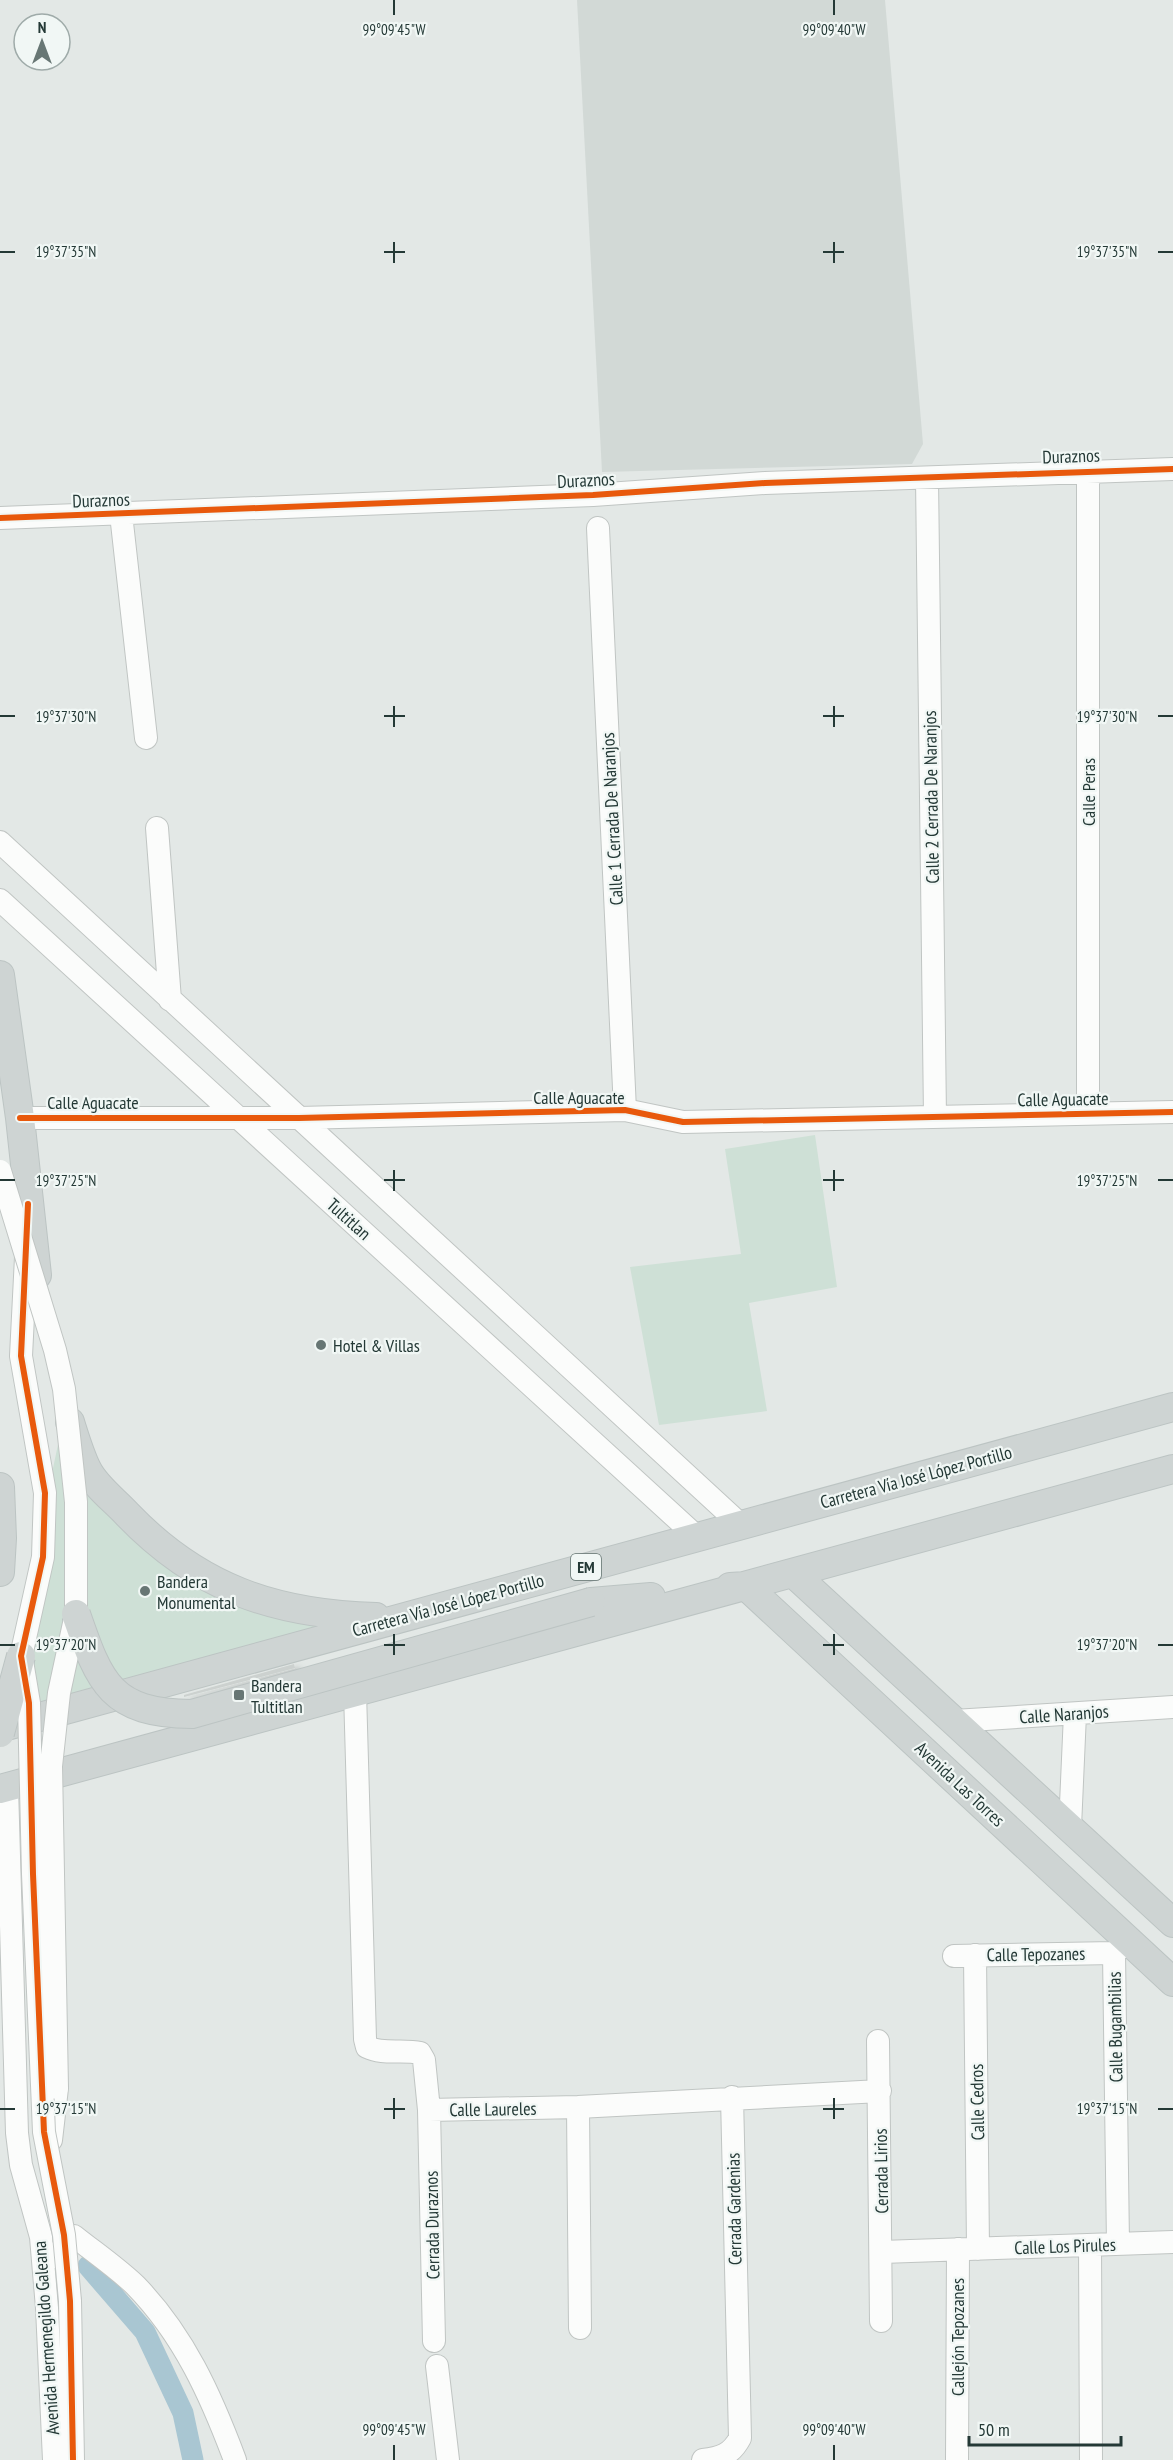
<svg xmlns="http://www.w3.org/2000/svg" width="1173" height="2460" font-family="'PT Sans Narrow',sans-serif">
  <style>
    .built { fill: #d2d9d6 }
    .green { fill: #cee0d6 }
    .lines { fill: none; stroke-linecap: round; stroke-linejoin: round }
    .canal { stroke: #a9c6d2; stroke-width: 21 }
    .building { fill: #ccd1cf; filter: url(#shadow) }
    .minor-casing { stroke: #c0c5c3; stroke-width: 24 }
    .major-casing { stroke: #bcc4c3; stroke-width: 30 }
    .minor { stroke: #fbfcfb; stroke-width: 22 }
    .major { stroke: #ced4d3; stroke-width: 28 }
    .minor-bridge-casing { stroke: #c0c5c3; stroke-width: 24; stroke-linecap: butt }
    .major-bridge-casing { stroke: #bcc4c3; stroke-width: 30; stroke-linecap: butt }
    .minor-bridge { stroke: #fbfcfb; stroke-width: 22 }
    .major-bridge { stroke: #ced4d3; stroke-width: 28 }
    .cycleway-casing { stroke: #f1f7f5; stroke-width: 10 }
    .cycleway { stroke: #e8590c; stroke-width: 6 }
    .ticks { fill: none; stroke: #243936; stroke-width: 2 }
    .poi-dot { fill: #677674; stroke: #f1f7f5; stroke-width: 2 }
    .labels { text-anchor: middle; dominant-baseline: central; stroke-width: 4.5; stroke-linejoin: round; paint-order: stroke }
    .shield { fill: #f1f7f5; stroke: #62726f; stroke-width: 1.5 }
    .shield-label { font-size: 16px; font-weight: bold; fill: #243936 }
    .street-label { font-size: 18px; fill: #243936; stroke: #f1f7f5 }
    .poi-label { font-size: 18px; fill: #243936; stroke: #f1f7f5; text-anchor: start }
    .ticks-label { font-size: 15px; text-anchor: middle; fill: #243936; stroke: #f1f7f5; stroke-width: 4.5; stroke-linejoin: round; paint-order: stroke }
  </style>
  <defs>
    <filter id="shadow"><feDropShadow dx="6" dy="4" stdDeviation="3" flood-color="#0004"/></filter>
  </defs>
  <rect width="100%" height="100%" fill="#e3e8e6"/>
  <!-- built -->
  <path class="built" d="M 577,0 L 885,0 L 923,444 L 912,464 L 602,472 Z"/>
  <!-- green -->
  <path class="green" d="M 815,1135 L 837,1287 L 749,1303 L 767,1411 L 659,1425 L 630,1267 L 741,1254 L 725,1149 Z
    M 60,1435 L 210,1594 L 252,1612 L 336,1629 L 0,1720 Z"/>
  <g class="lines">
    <!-- canal -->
    <path class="canal" d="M 88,2266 L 145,2332 L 183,2413 L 193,2460"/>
  </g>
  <!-- building -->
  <path class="building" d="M 294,1664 L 295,1668 L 184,1697 L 184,1695 Z"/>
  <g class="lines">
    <defs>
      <path id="minor" d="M 927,478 L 935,1117
        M 121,514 L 146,738
        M 0,518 L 593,495 L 765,483 L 1173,469
        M 598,528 L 625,1110
        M 157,828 L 170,1000
        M 0,842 L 741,1525
        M 0,900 L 697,1537
        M 1088,1113 L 1088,470
        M 20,1118 L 299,1118 L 625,1110 L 683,1122 L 1173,1112
        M 21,1656 L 43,1557 L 45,1493 L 21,1356 L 26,1257
        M 355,1692 L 365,2039 L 367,2047 C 383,2055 403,2049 420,2053 L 424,2060 L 429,2110 L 434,2341
        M 954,1721 L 1173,1707
        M 7,1787 L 17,2133 L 21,2165 L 41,2237 L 47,2308 L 54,2460
        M 1070,1827 L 1075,1714
        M 1114,1953 L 1118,2244
        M 975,1955 L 978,2249
        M 954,1956 L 1114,1953 L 1126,1943
        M 878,2041 L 881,2321
        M 578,2107 L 580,2328
        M 429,2110 L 578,2107 L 880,2091
        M 51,2140 L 57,2088
        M 1090,2245 L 1091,2460
        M 882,2252 L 1173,2242
        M 54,2257 L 74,2236 C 94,2252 116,2267 135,2285 C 184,2335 211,2396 235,2460
        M 70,2301 L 73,2460
        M 437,2366 L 448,2460
        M 703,2460 C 720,2458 731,2455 740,2438 L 732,2097
        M 957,2460 L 958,2249"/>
      <path id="major" d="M 0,975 L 20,1118 L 37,1275
        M 70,1422 C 75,1438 80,1455 87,1469 C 95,1486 114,1500 127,1514 C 198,1588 274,1614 376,1617
        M 0,1487 L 2,1538 L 0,1572
        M 793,1573 L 1173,1923
        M 730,1587 L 746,1586 L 1173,1982
        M 591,1602 L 651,1597
        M 3,1727 L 1173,1407
        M 0,1789 L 1173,1469"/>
    </defs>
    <!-- minor casing -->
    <use href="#minor" class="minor-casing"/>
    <!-- major casing -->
    <use href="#major" class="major-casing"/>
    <!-- minor -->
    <use href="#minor" class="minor"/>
    <!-- major -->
    <use href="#major" class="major"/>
    <defs>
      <path id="minor-bridge" d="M 0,1171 L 55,1350 L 64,1389 L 76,1502 L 76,1614 L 59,1693 L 51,1766 L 57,2088
        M 22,1661 L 29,1703 L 33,1874 L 44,2132 L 64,2235 L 70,2301"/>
      <path id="major-bridge" d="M 76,1614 C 100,1684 111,1713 192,1714 L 591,1602
        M 0,1733 L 21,1656"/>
    </defs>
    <!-- minor-bridge casing -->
    <use href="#minor-bridge" class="minor-bridge-casing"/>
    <!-- major-bridge casing -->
    <use href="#major-bridge" class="major-bridge-casing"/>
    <!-- minor-bridge -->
    <use href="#minor-bridge" class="minor-bridge"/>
    <!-- major-bridge -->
    <use href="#major-bridge" class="major-bridge"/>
    <defs>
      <path id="cycleway" d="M 0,518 L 593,495 L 765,483 L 1173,469
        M 20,1118 L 299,1118 L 625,1110 L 683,1122 L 1173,1112
        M 28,1204 L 21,1356 L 45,1493 L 43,1557 L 21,1656 L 29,1703 L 33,1874 L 44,2132 L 64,2235 L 70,2301 L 73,2460"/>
    </defs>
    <!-- cycleway casing -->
    <use href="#cycleway" class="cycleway-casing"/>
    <!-- cycleway -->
    <use href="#cycleway" class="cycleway"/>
  </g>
  <!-- ticks -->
  <path class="ticks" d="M 394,0 L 394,15M 834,0 L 834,15M 394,242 L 394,263M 834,242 L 834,263M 0,252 L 15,252M 384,252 L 405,252M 823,252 L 844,252M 1158,252 L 1173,252M 394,706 L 394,727M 834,706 L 834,727M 0,716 L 15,716M 384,716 L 405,716M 823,716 L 844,716M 1158,716 L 1173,716M 394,1170 L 394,1191M 834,1170 L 834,1191M 0,1180 L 15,1180M 384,1180 L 405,1180M 823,1180 L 844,1180M 1158,1180 L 1173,1180M 394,1634 L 394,1655M 834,1634 L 834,1655M 0,1645 L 15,1645M 384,1645 L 405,1645M 823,1645 L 844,1645M 1158,1645 L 1173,1645M 394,2098 L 394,2119M 834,2098 L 834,2119M 0,2109 L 15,2109M 384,2109 L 405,2109M 823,2109 L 844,2109M 1158,2109 L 1173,2109M 394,2445 L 394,2460M 834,2445 L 834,2460"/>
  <!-- markers -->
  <g class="poi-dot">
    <circle cx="321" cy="1345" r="6"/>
    <circle cx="145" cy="1591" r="6"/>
    <rect x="233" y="1689" width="12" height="12" rx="3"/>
  </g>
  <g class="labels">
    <!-- shield labels -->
    <rect class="shield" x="571" y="1554" width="30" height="26" rx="4.5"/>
    <g class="shield-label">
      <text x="586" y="1567">EM</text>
    </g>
    <!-- street labels -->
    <g class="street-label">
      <text transform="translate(1071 456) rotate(-2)">Duraznos</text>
      <text transform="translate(586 480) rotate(-3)">Duraznos</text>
      <text transform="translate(101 500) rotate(-2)">Duraznos</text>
      <text transform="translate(1088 792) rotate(-90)">Calle Peras</text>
      <text transform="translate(931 797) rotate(-91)">Calle 2 Cerrada De Naranjos</text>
      <text transform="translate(612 819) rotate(-93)">Calle 1 Cerrada De Naranjos</text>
      <text x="579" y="1097">Calle Aguacate</text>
      <text transform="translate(1063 1099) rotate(-1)">Calle Aguacate</text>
      <text x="93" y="1102">Calle Aguacate</text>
      <text transform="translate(349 1219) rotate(42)">Tultitlan</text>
      <text transform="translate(916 1477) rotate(-15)">Carretera Vía José López Portillo</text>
      <text transform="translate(448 1605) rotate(-15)">Carretera Vía José López Portillo</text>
      <text transform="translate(1064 1714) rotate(-4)">Calle Naranjos</text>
      <text transform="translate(960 1784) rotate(43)">Avenida Las Torres</text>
      <text transform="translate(1036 1954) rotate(-1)">Calle Tepozanes</text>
      <text transform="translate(1115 2027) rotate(-91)">Calle Bugambilias</text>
      <text transform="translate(977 2102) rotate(-91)">Calle Cedros</text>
      <text transform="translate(493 2109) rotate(-1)">Calle Laureles</text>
      <text transform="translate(881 2171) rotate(-91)">Cerrada Lirios</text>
      <text transform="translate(734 2209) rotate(-91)">Cerrada Gardenias</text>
      <text transform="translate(432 2225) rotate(-91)">Cerrada Duraznos</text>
      <text transform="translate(1065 2246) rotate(-2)">Calle Los Pirules</text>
      <text transform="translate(957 2337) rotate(-90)">Callejón Tepozanes</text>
      <text transform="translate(46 2338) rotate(-94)">Avenida Hermenegildo Galeana</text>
    </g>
    <!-- poi labels -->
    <g class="poi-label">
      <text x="333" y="1345">Hotel &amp; Villas</text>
      <text x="157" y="1581">Bandera<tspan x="157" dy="21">Monumental</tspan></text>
      <text x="251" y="1685">Bandera<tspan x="251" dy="21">Tultitlan</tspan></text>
    </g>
  </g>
  <g class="ticks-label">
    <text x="394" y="35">99°09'45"W</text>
    <text x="834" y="35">99°09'40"W</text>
    <text x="66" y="257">19°37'35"N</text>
    <text x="1107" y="257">19°37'35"N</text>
    <text x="66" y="722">19°37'30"N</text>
    <text x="1107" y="722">19°37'30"N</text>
    <text x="66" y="1186">19°37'25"N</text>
    <text x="1107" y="1186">19°37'25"N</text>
    <text x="66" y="1650">19°37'20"N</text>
    <text x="1107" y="1650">19°37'20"N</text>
    <text x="66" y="2114">19°37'15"N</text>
    <text x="1107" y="2114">19°37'15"N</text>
    <text x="394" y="2435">99°09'45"W</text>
    <text x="834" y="2435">99°09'40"W</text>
  </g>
  <!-- north arrow -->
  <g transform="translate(42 42)"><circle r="28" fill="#f1f7f5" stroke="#9faba9" stroke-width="1.5"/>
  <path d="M0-4.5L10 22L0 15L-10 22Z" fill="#677674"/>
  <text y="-9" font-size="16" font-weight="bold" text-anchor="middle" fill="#243936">N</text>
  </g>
  <!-- scale -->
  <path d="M969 2436v9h152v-9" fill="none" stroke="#243936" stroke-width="3"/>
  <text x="978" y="2436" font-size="18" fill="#243936" stroke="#f1f7f5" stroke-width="4.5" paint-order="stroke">50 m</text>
</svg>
